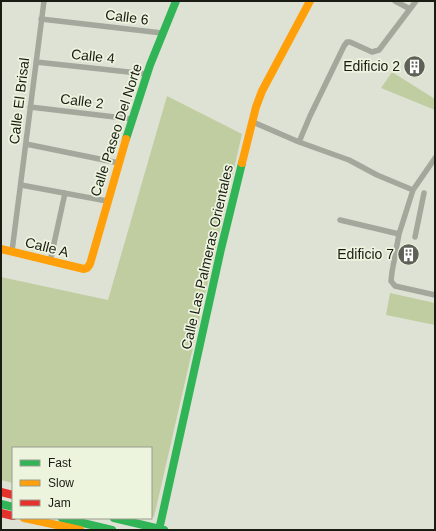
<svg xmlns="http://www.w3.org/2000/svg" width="436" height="531" font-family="Arial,sans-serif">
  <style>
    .green { fill: #c0cda0 }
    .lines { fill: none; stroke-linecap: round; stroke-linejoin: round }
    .street { stroke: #a4a89c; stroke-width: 5.5 }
    .fast { stroke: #30b455; stroke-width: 8 }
    .slow { stroke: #ff9f0a; stroke-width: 8 }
    .jam { stroke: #e5322d; stroke-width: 8 }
    .labels { text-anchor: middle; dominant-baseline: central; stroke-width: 3.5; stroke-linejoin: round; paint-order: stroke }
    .street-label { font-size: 14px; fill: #1a1c14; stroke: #edf4de }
    .poi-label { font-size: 14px; fill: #1a1c14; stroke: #edf4de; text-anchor: end }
  </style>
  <rect width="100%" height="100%" fill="#dee2d5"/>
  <!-- green -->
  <path class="green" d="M 392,72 L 435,99 L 435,110 L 381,88 Z
    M 167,96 L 242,134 L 154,517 L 151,516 L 151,448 L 13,448 L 13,483 L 1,480 L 1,277 L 108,300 Z
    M 390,293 L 435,303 L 435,325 L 386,315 Z"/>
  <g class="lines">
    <!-- street -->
    <path class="street" d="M 395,1 L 410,9
      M 41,19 L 162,33
      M 36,62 L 147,74
      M 30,107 L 132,119
      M 253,122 L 299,142 L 349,160 L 377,175 L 413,190
      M 299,142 L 310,116 L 344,46 L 347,42 L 350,42 L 372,52 L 379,50 L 416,1
      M 26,144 L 119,163
      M 435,158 L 413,190 L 399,234 L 392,272 L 391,281 L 395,286 L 435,295
      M 21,185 L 107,201
      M 340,220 L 399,234
      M 415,237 L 424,193
      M 12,251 L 44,1
      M 50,262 L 65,193"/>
    <!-- fast -->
    <path class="fast" d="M 126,139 L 150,65 L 176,1
      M 1,504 L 13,507
      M 62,518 L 112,530
      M 114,518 L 164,530
      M 159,530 L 221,249 L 242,163"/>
    <!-- slow -->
    <path class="slow" d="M 242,163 L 256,107 L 262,91 L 310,1
      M 1,249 L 84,269 L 87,268 L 90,264 L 126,139
      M 24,518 L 80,530"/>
    <!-- jam -->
    <path class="jam" d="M 1,492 L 13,495
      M 1,513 L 13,516"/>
  </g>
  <!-- icons -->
  <defs>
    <symbol id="building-disc" viewBox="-11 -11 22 22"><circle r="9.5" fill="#5f6158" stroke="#edf4de"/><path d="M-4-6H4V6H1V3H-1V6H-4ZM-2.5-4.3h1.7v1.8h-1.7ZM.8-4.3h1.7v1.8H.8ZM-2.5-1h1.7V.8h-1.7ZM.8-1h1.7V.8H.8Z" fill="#fff"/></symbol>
  </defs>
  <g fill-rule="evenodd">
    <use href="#building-disc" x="402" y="54" width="25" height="25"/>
    <use href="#building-disc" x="396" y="242" width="25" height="25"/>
  </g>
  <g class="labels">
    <!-- street labels -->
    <g class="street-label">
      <text transform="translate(127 17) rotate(7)">Calle 6</text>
      <text transform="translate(93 56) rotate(6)">Calle 4</text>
      <text transform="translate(19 101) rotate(-83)">Calle El Brisal</text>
      <text transform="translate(82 101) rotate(7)">Calle 2</text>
      <text transform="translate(116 130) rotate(-72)">Calle Paseo Del Norte</text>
      <text transform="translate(47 247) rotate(14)">Calle A</text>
      <text transform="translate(207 257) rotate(-77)">Calle Las Palmeras Orientales</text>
    </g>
    <!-- poi labels -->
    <g class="poi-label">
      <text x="400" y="66">Edificio 2</text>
      <text x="394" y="254">Edificio 7</text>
    </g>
  </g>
  <!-- border -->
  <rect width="436" height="531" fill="none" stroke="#1a1c14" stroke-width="4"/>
  <!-- legend -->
  <rect x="12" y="447" width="140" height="72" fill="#edf4de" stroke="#999e8d"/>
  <rect x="20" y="460" width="20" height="6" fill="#30b455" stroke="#999e8d"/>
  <text x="48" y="467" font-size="12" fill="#1a1c14">Fast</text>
  <rect x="20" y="480" width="20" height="6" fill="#ff9f0a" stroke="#999e8d"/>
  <text x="48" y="487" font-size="12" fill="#1a1c14">Slow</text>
  <rect x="20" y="500" width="20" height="6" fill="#e5322d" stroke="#999e8d"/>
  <text x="48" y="507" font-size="12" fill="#1a1c14">Jam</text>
</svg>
